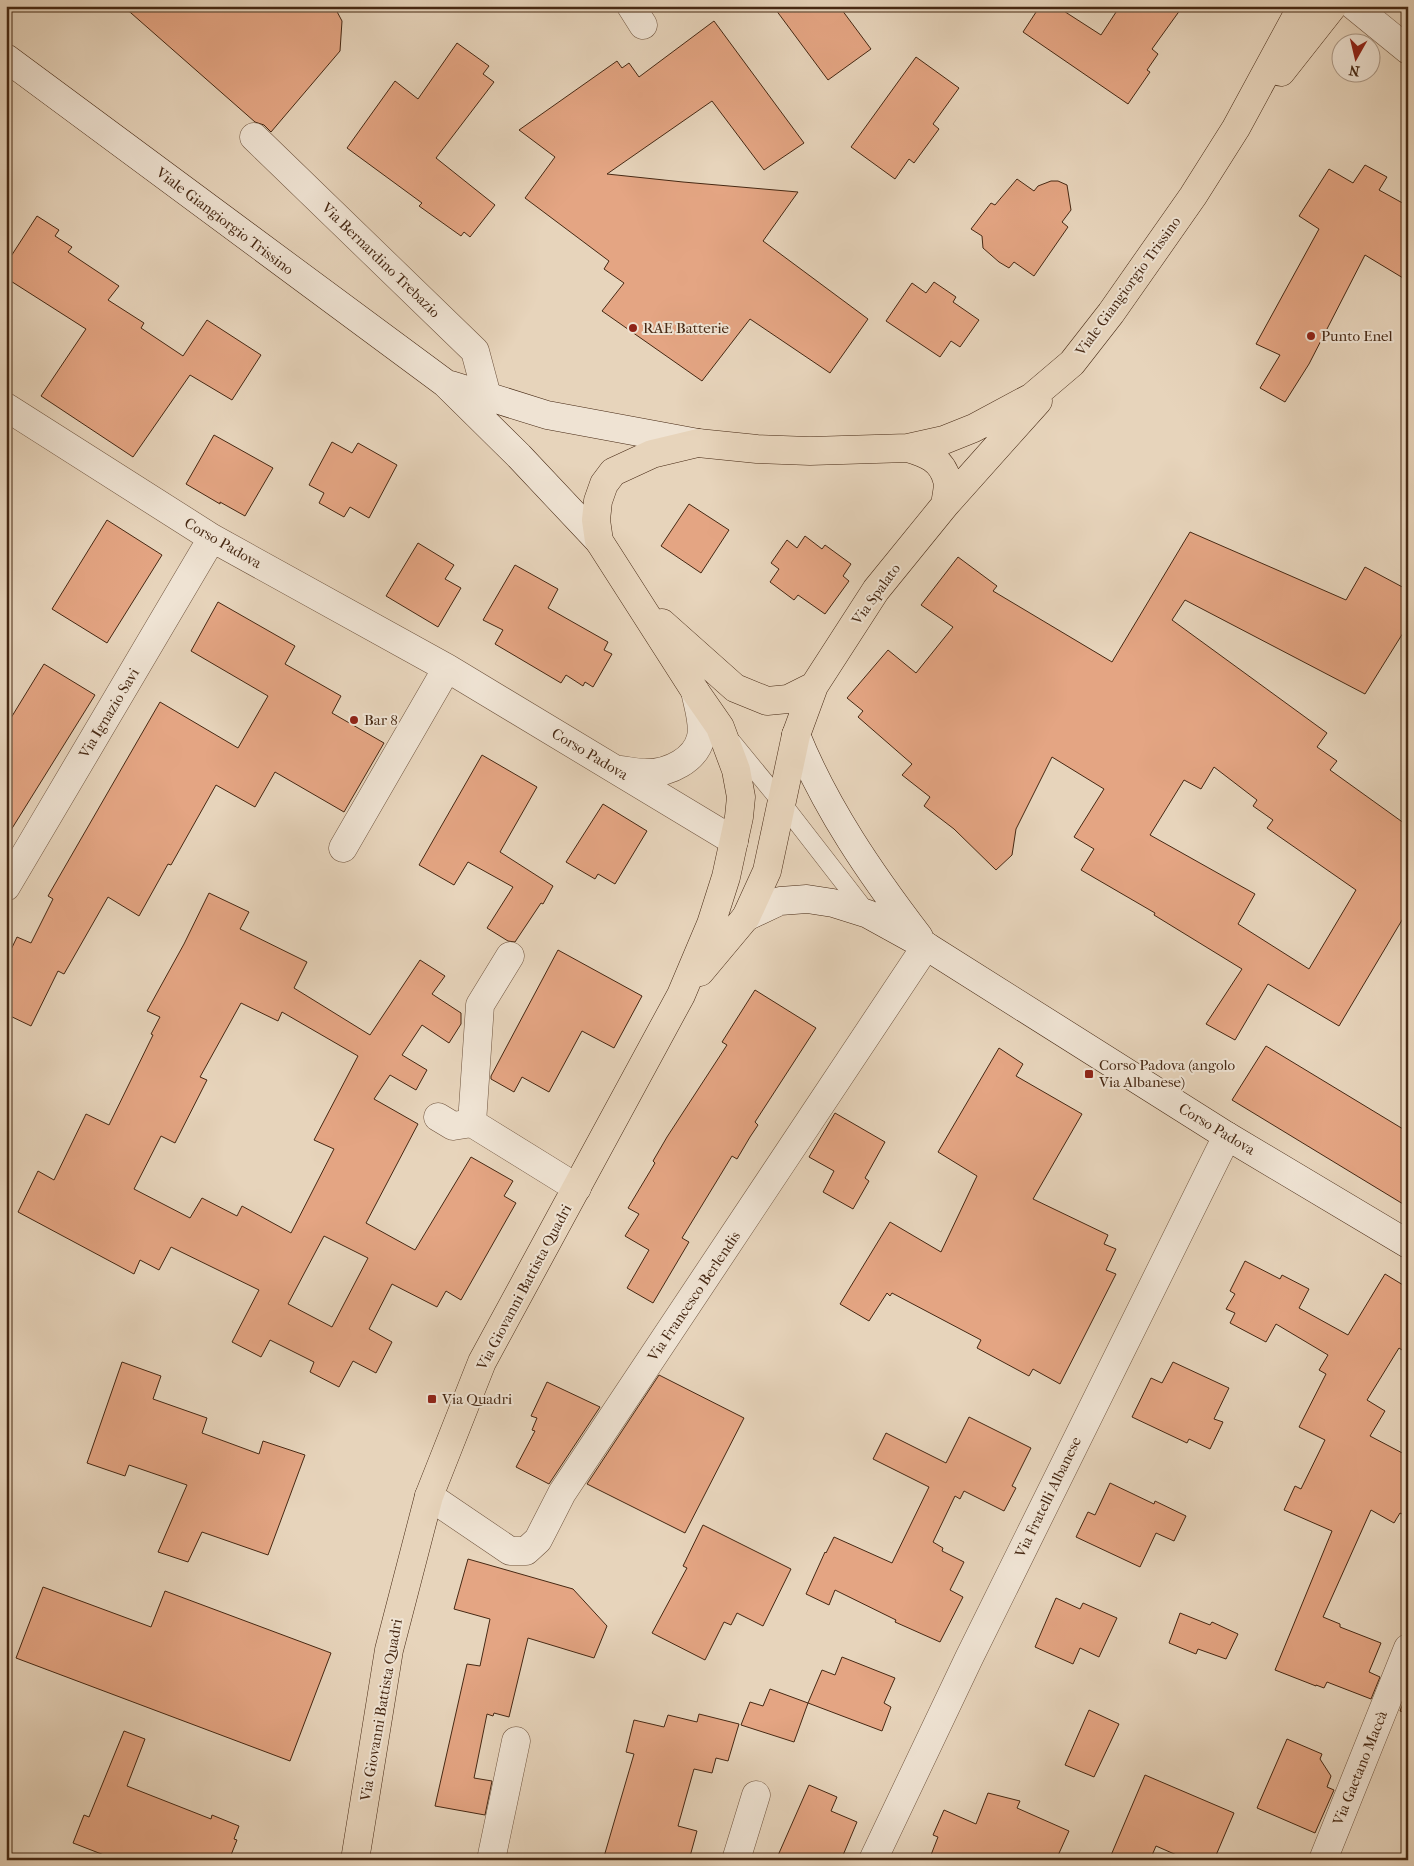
<svg xmlns="http://www.w3.org/2000/svg" width="1414" height="1866" font-family="'IM FELL French Canon',serif">
  <style>
    .building { fill: #e4a583; stroke: #462813; fill-rule: evenodd }
    .lines { fill: none; stroke-linecap: round; stroke-linejoin: round }
    .lane-casing { stroke: #6e533d; stroke-width: 19 }
    .street-casing { stroke: #6e533d; stroke-width: 29 }
    .secondary-casing { stroke: #462813; stroke-width: 29 }
    .primary-casing { stroke: #462813; stroke-width: 29 }
    .lane { stroke: #efe3d3; stroke-width: 18 }
    .street { stroke: #efe3d3; stroke-width: 28 }
    .secondary { stroke: #efe3d3; stroke-width: 28 }
    .primary { stroke: #e7d4bb; stroke-width: 28 }
    .poi-dot { fill: #8f2418; stroke: #efe3d3; stroke-width: 2 }
    .labels { text-anchor: middle; dominant-baseline: central; stroke-width: 4; stroke-linejoin: round; paint-order: stroke }
    .street-label { font-size: 15px; fill: #462813; stroke: #efe3d3 }
    .poi-label { font-size: 15px; fill: #462813; stroke: #efe3d3; text-anchor: start }
  </style>
  <rect width="100%" height="100%" fill="#e7d4bb"/>
  <filter id="stains"><feTurbulence type="fractalNoise" baseFrequency=".004" numOctaves="4"/><feColorMatrix values="0 0 0 0 .2 0 0 0 0 .09 0 0 0 0 .02 0 0 0 .5 -.17"/></filter>
  <radialGradient id="worn" r=".72"><stop offset=".6" stop-color="#630" stop-opacity="0"/><stop offset="1" stop-color="#630" stop-opacity=".3"/></radialGradient>
  <!-- building -->
  <path class="building" d="M 123,6 L 334,6 L 342,21 L 340,51 L 271,132 L 264,125 L 255,122 Z
    M 773,6 L 839,6 L 871,49 L 828,80 Z
    M 1040,6 L 1056,6 L 1101,35 L 1120,6 L 1183,6 L 1152,49 L 1158,54 L 1147,70 L 1150,72 L 1128,104 L 1023,32 Z
    M 714,21 L 804,143 L 764,170 L 712,101 L 607,174 L 683,182 L 798,192 L 763,241 L 868,319 L 830,373 L 750,319 L 702,381 L 602,311 L 624,283 L 604,269 L 609,261 L 525,198 L 555,157 L 519,130 L 617,61 L 622,68 L 629,63 L 639,77 Z
    M 457,43 L 489,66 L 483,74 L 494,82 L 436,158 L 495,205 L 470,237 L 464,232 L 461,236 L 419,206 L 422,203 L 347,148 L 395,81 L 418,99 Z
    M 916,57 L 959,88 L 933,124 L 939,129 L 914,163 L 909,159 L 895,179 L 851,147 Z
    M 1365,165 L 1387,177 L 1379,190 L 1408,206 L 1408,281 L 1365,255 L 1309,364 L 1285,402 L 1260,388 L 1280,355 L 1256,344 L 1319,229 L 1299,216 L 1329,169 L 1353,183 Z
    M 1017,179 L 1034,191 L 1038,186 L 1051,181 L 1058,181 L 1067,185 L 1071,210 L 1062,222 L 1068,227 L 1034,276 L 1014,262 L 1009,268 L 999,262 L 983,248 L 982,236 L 971,229 L 991,203 L 995,205 Z
    M 37,216 L 59,230 L 55,236 L 72,247 L 68,252 L 119,286 L 108,300 L 144,323 L 141,328 L 183,356 L 207,320 L 261,355 L 232,400 L 190,375 L 133,457 L 41,396 L 86,329 L 6,278 L 6,264 Z
    M 934,282 L 956,297 L 953,302 L 979,320 L 960,347 L 951,341 L 940,357 L 886,321 L 912,283 L 926,293 Z
    M 214,435 L 273,468 L 245,516 L 220,502 L 220,504 L 186,484 Z
    M 332,442 L 352,453 L 358,443 L 397,465 L 369,518 L 350,507 L 344,517 L 319,503 L 324,493 L 309,485 Z
    M 689,504 L 729,530 L 701,573 L 661,546 Z
    M 107,520 L 162,555 L 107,643 L 52,609 Z
    M 1190,532 L 1346,600 L 1365,567 L 1408,590 L 1408,625 L 1365,694 L 1185,600 L 1172,620 L 1327,733 L 1317,747 L 1337,761 L 1330,770 L 1408,826 L 1408,910 L 1339,1026 L 1268,984 L 1235,1040 L 1206,1024 L 1242,969 L 1154,915 L 1155,913 L 1081,870 L 1094,849 L 1074,837 L 1104,789 L 1052,757 L 1016,829 L 1012,855 L 996,870 L 954,829 L 924,806 L 930,797 L 902,775 L 912,764 L 858,717 L 863,711 L 847,698 L 888,650 L 916,673 L 953,627 L 921,605 L 958,557 L 997,586 L 993,591 L 1112,662 ZM 1214,767 L 1257,800 L 1253,806 L 1273,820 L 1267,828 L 1356,890 L 1309,969 L 1238,924 L 1255,894 L 1150,835 L 1184,780 L 1201,789 Z
    M 805,536 L 822,549 L 825,545 L 851,564 L 843,576 L 849,581 L 825,614 L 798,595 L 794,600 L 770,582 L 779,569 L 771,563 L 787,540 L 797,548 Z
    M 418,543 L 454,565 L 445,579 L 461,588 L 438,627 L 386,596 Z
    M 515,565 L 558,589 L 548,608 L 608,642 L 604,650 L 612,654 L 593,687 L 585,682 L 583,686 L 566,675 L 561,683 L 495,644 L 503,630 L 483,620 Z
    M 218,602 L 295,646 L 285,664 L 341,696 L 332,713 L 384,743 L 344,812 L 275,772 L 255,807 L 216,785 L 171,865 L 168,864 L 139,916 L 108,897 L 64,974 L 58,971 L 31,1026 L 6,1014 L 6,960 L 17,937 L 31,943 L 53,899 L 48,896 L 160,702 L 238,748 L 268,696 L 191,651 Z
    M 44,664 L 95,695 L 6,838 L 6,726 Z
    M 482,755 L 537,787 L 500,852 L 553,886 L 543,904 L 541,903 L 515,942 L 508,941 L 487,928 L 513,887 L 468,862 L 454,885 L 419,865 Z
    M 603,804 L 647,831 L 615,884 L 598,874 L 595,879 L 566,862 Z
    M 209,893 L 249,912 L 240,929 L 307,962 L 294,988 L 370,1035 L 420,960 L 445,976 L 432,994 L 461,1013 L 461,1024 L 449,1043 L 422,1025 L 402,1055 L 427,1070 L 416,1090 L 390,1075 L 374,1099 L 418,1124 L 366,1223 L 415,1250 L 471,1157 L 513,1181 L 504,1196 L 516,1203 L 461,1300 L 446,1291 L 437,1307 L 392,1284 L 369,1329 L 392,1342 L 376,1373 L 353,1361 L 339,1387 L 310,1372 L 314,1362 L 270,1340 L 261,1357 L 232,1342 L 259,1290 L 171,1247 L 159,1270 L 140,1260 L 134,1274 L 18,1212 L 38,1171 L 54,1180 L 86,1114 L 109,1125 L 153,1035 L 151,1034 L 160,1017 L 147,1011 L 184,944 ZM 241,1003 L 278,1021 L 282,1012 L 358,1056 L 314,1140 L 334,1149 L 291,1233 L 242,1206 L 237,1216 L 202,1198 L 190,1218 L 134,1189 L 161,1136 L 175,1143 L 207,1080 L 200,1077 ZM 324,1236 L 368,1258 L 332,1327 L 288,1304 Z
    M 558,950 L 642,996 L 614,1048 L 582,1031 L 549,1092 L 522,1077 L 514,1092 L 491,1079 L 491,1076 Z
    M 755,990 L 816,1028 L 755,1122 L 758,1125 L 750,1137 L 737,1159 L 732,1156 L 682,1238 L 689,1242 L 653,1303 L 627,1288 L 649,1250 L 625,1236 L 639,1214 L 628,1208 L 655,1163 L 653,1161 L 667,1137 L 727,1045 L 722,1042 Z
    M 1266,1046 L 1408,1132 L 1408,1207 L 1232,1100 Z
    M 999,1048 L 1023,1064 L 1016,1076 L 1082,1114 L 1033,1199 L 1108,1235 L 1104,1244 L 1116,1249 L 1106,1270 L 1116,1274 L 1060,1384 L 1033,1369 L 1029,1376 L 977,1348 L 981,1340 L 892,1293 L 890,1296 L 887,1293 L 869,1321 L 840,1304 L 890,1222 L 941,1252 L 977,1176 L 938,1152 Z
    M 835,1113 L 885,1142 L 865,1178 L 869,1181 L 853,1209 L 823,1192 L 834,1171 L 809,1157 Z
    M 1245,1261 L 1280,1279 L 1282,1275 L 1309,1289 L 1299,1308 L 1348,1335 L 1385,1274 L 1408,1288 L 1408,1354 L 1399,1348 L 1367,1400 L 1385,1411 L 1370,1436 L 1408,1456 L 1408,1517 L 1400,1513 L 1394,1523 L 1371,1510 L 1323,1617 L 1340,1624 L 1340,1627 L 1381,1643 L 1369,1672 L 1380,1677 L 1371,1699 L 1327,1682 L 1324,1688 L 1316,1685 L 1316,1686 L 1275,1670 L 1332,1531 L 1284,1510 L 1295,1486 L 1301,1489 L 1325,1440 L 1299,1427 L 1326,1374 L 1319,1370 L 1328,1355 L 1276,1324 L 1266,1342 L 1230,1323 L 1235,1313 L 1226,1309 L 1235,1294 L 1230,1291 Z
    M 122,1362 L 161,1376 L 153,1399 L 207,1418 L 202,1433 L 259,1454 L 263,1441 L 305,1455 L 268,1555 L 202,1532 L 188,1562 L 158,1552 L 187,1485 L 129,1465 L 125,1476 L 87,1463 Z
    M 1173,1362 L 1229,1388 L 1214,1419 L 1223,1422 L 1210,1449 L 1189,1439 L 1187,1443 L 1132,1417 L 1151,1378 L 1162,1383 Z
    M 659,1375 L 744,1418 L 685,1533 L 587,1484 Z
    M 547,1382 L 600,1407 L 549,1484 L 516,1467 L 535,1431 L 532,1430 L 537,1418 L 531,1416 Z
    M 969,1417 L 1031,1448 L 1012,1486 L 1016,1488 L 1004,1511 L 964,1491 L 960,1499 L 955,1496 L 933,1542 L 943,1548 L 942,1551 L 964,1562 L 950,1590 L 963,1597 L 940,1642 L 895,1622 L 896,1620 L 835,1590 L 829,1605 L 806,1594 L 825,1552 L 826,1553 L 834,1537 L 892,1563 L 929,1487 L 873,1459 L 886,1433 L 946,1463 Z
    M 1110,1483 L 1154,1504 L 1155,1501 L 1186,1516 L 1174,1541 L 1156,1533 L 1140,1567 L 1076,1537 L 1088,1512 L 1095,1515 Z
    M 703,1525 L 791,1569 L 763,1626 L 737,1613 L 731,1625 L 724,1622 L 705,1660 L 652,1633 L 687,1568 L 683,1566 Z
    M 468,1559 L 573,1589 L 607,1626 L 594,1658 L 528,1638 L 509,1717 L 494,1713 L 493,1716 L 487,1714 L 474,1778 L 492,1781 L 485,1815 L 435,1806 L 467,1664 L 480,1666 L 490,1619 L 454,1609 Z
    M 43,1587 L 151,1627 L 165,1591 L 331,1653 L 290,1761 L 16,1658 Z
    M 1056,1598 L 1080,1609 L 1083,1603 L 1117,1618 L 1099,1657 L 1080,1648 L 1073,1664 L 1035,1647 Z
    M 1180,1613 L 1210,1625 L 1212,1622 L 1238,1634 L 1226,1659 L 1198,1649 L 1196,1654 L 1169,1643 Z
    M 842,1657 L 895,1678 L 884,1703 L 891,1707 L 882,1731 L 808,1703 L 822,1670 L 835,1675 Z
    M 770,1689 L 808,1703 L 794,1742 L 741,1725 L 750,1702 L 763,1706 Z
    M 1408,1691 L 1408,1714 L 1400,1711 Z
    M 1089,1710 L 1119,1724 L 1094,1777 L 1065,1765 Z
    M 699,1714 L 739,1724 L 728,1761 L 716,1758 L 712,1773 L 694,1769 L 678,1826 L 697,1831 L 689,1860 L 603,1860 L 634,1754 L 626,1752 L 634,1720 L 664,1727 L 668,1715 L 697,1722 Z
    M 124,1731 L 145,1739 L 127,1786 L 211,1819 L 212,1815 L 239,1826 L 234,1839 L 237,1840 L 229,1860 L 117,1860 L 73,1843 L 84,1815 L 89,1817 Z
    M 1287,1739 L 1322,1754 L 1320,1759 L 1331,1776 L 1327,1787 L 1334,1790 L 1315,1833 L 1257,1808 Z
    M 1145,1775 L 1234,1813 L 1214,1860 L 1188,1860 L 1156,1846 L 1150,1860 L 1109,1860 Z
    M 809,1785 L 837,1797 L 831,1811 L 857,1822 L 841,1860 L 776,1860 Z
    M 988,1793 L 1020,1801 L 1017,1808 L 1069,1831 L 1056,1860 L 929,1860 L 938,1837 L 933,1835 L 944,1810 L 976,1824 Z"/>
  <g class="lines">
    <defs>
      <path id="lane" d="M 732,742 L 782,803 L 868,914"/>
      <path id="street" d="M 631,6 L 643,25
        M 1354,6 L 1408,50
        M 254,137 L 475,351 L 487,396
        M 6,407 L 212,538 L 447,668 L 734,841
        M 620,770 C 629,771 638,773 647,773 C 669,773 696,760 701,737 C 704,723 698,706 695,691
        M 343,848 L 447,668
        M 6,887 L 212,538
        M 438,1117 L 453,1126 L 472,1123 L 577,1188
        M 472,1123 L 480,1005 L 510,956
        M 429,1496 L 510,1551 L 526,1551 L 538,1540 L 562,1493 L 926,946
        M 491,1860 L 516,1741
        M 736,1860 L 756,1795
        M 873,1860 L 969,1658 L 1227,1136
        M 1323,1860 L 1408,1648"/>
      <path id="secondary" d="M 6,58 L 445,383 L 519,456 L 599,541
        M 451,385 L 547,415 L 698,443
        M 796,735 C 826,809 871,874 919,937
        M 746,917 L 780,901 L 807,899 L 833,903 L 868,914 L 926,946 L 1227,1136 L 1408,1244"/>
      <path id="primary" d="M 1281,72 L 1333,6
        M 908,448 C 925,453 942,459 947,480 C 949,487 946,497 945,505
        M 662,623 L 735,688 L 767,701 L 788,699 L 814,686
        M 700,972 L 746,917 L 767,871 L 796,735 L 814,686 L 876,590 L 945,505 L 1038,401
        M 355,1860 L 389,1650 L 429,1496 L 482,1362 L 681,995 L 711,924 L 726,877 L 739,817 L 741,797 L 736,770 L 720,727 L 695,691 L 599,541 L 596,520 L 598,501 L 604,484 L 613,472 L 652,454 L 698,443 L 757,449 L 810,451 L 908,448 L 944,440 L 974,428 L 1032,397 L 1072,363 L 1111,313 L 1193,196 L 1236,128 L 1302,6"/>
    </defs>
    <!-- lane casing -->
    <use href="#lane" class="lane-casing"/>
    <!-- street casing -->
    <use href="#street" class="street-casing"/>
    <!-- secondary casing -->
    <use href="#secondary" class="secondary-casing"/>
    <!-- primary casing -->
    <use href="#primary" class="primary-casing"/>
    <!-- lane -->
    <use href="#lane" class="lane"/>
    <!-- street -->
    <use href="#street" class="street"/>
    <!-- secondary -->
    <use href="#secondary" class="secondary"/>
    <!-- primary -->
    <use href="#primary" class="primary"/>
  </g>
  <!-- markers -->
  <g class="poi-dot">
    <circle cx="633" cy="328" r="5"/>
    <circle cx="1311" cy="336" r="5"/>
    <circle cx="354" cy="720" r="5"/>
    <rect x="1084" y="1069" width="10" height="10" rx="2.5"/>
    <rect x="427" y="1394" width="10" height="10" rx="2.5"/>
  </g>
  <g class="labels">
    <!-- street labels -->
    <g class="street-label">
      <text transform="translate(225 221) rotate(37)">Viale Giangiorgio Trissino</text>
      <text transform="translate(381 260) rotate(44)">Via Bernardino Trebazio</text>
      <text transform="translate(1128 286) rotate(-54)">Viale Giangiorgio Trissino</text>
      <text transform="translate(223 543) rotate(30)">Corso Padova</text>
      <text transform="translate(876 594) rotate(-54)">Via Spalato</text>
      <text transform="translate(109 713) rotate(-59)">Via Ignazio Savi</text>
      <text transform="translate(590 754) rotate(31)">Corso Padova</text>
      <text transform="translate(1217 1129) rotate(31)">Corso Padova</text>
      <text transform="translate(524 1287) rotate(-62)">Via Giovanni Battista Quadri</text>
      <text transform="translate(694 1296) rotate(-56)">Via Francesco Berlendis</text>
      <text transform="translate(1048 1497) rotate(-64)">Via Fratelli Albanese</text>
      <text transform="translate(381 1710) rotate(-80)">Via Giovanni Battista Quadri</text>
      <text transform="translate(1360 1768) rotate(-68)">Via Gaetano Maccà</text>
    </g>
    <!-- poi labels -->
    <g class="poi-label">
      <text x="643" y="328">RAE Batterie</text>
      <text x="1321" y="336">Punto Enel</text>
      <text x="364" y="720">Bar 8</text>
      <text x="1099" y="1065">Corso Padova (angolo<tspan x="1099" dy="17">Via Albanese)</tspan></text>
      <text x="442" y="1399">Via Quadri</text>
    </g>
  </g>
  <!-- margin -->
  <rect width="1414" height="1866" fill="none" stroke="#e7d4bb" stroke-width="25"/>
  <rect x="8" y="8" width="1399" height="1851" fill="none" stroke="#462813" stroke-width="2.5"/>
  <rect x="12" y="12" width="1389" height="1841" fill="none" stroke="#462813"/>
  <!-- north arrow -->
  <g transform="translate(1356 58) rotate(188)"><circle r="24" fill="#efe3d3" stroke="#ab9886"/>
  <path d="M0-4L9 19L0 12L-9 19Z" fill="#8f2418"/>
  <text y="-8" font-size="14" font-weight="bold" text-anchor="middle" fill="#462813">N</text>
  </g>
  <rect width="100%" height="100%" filter="url(#stains)"/>
  <rect width="100%" height="100%" fill="url(#worn)"/>
</svg>
